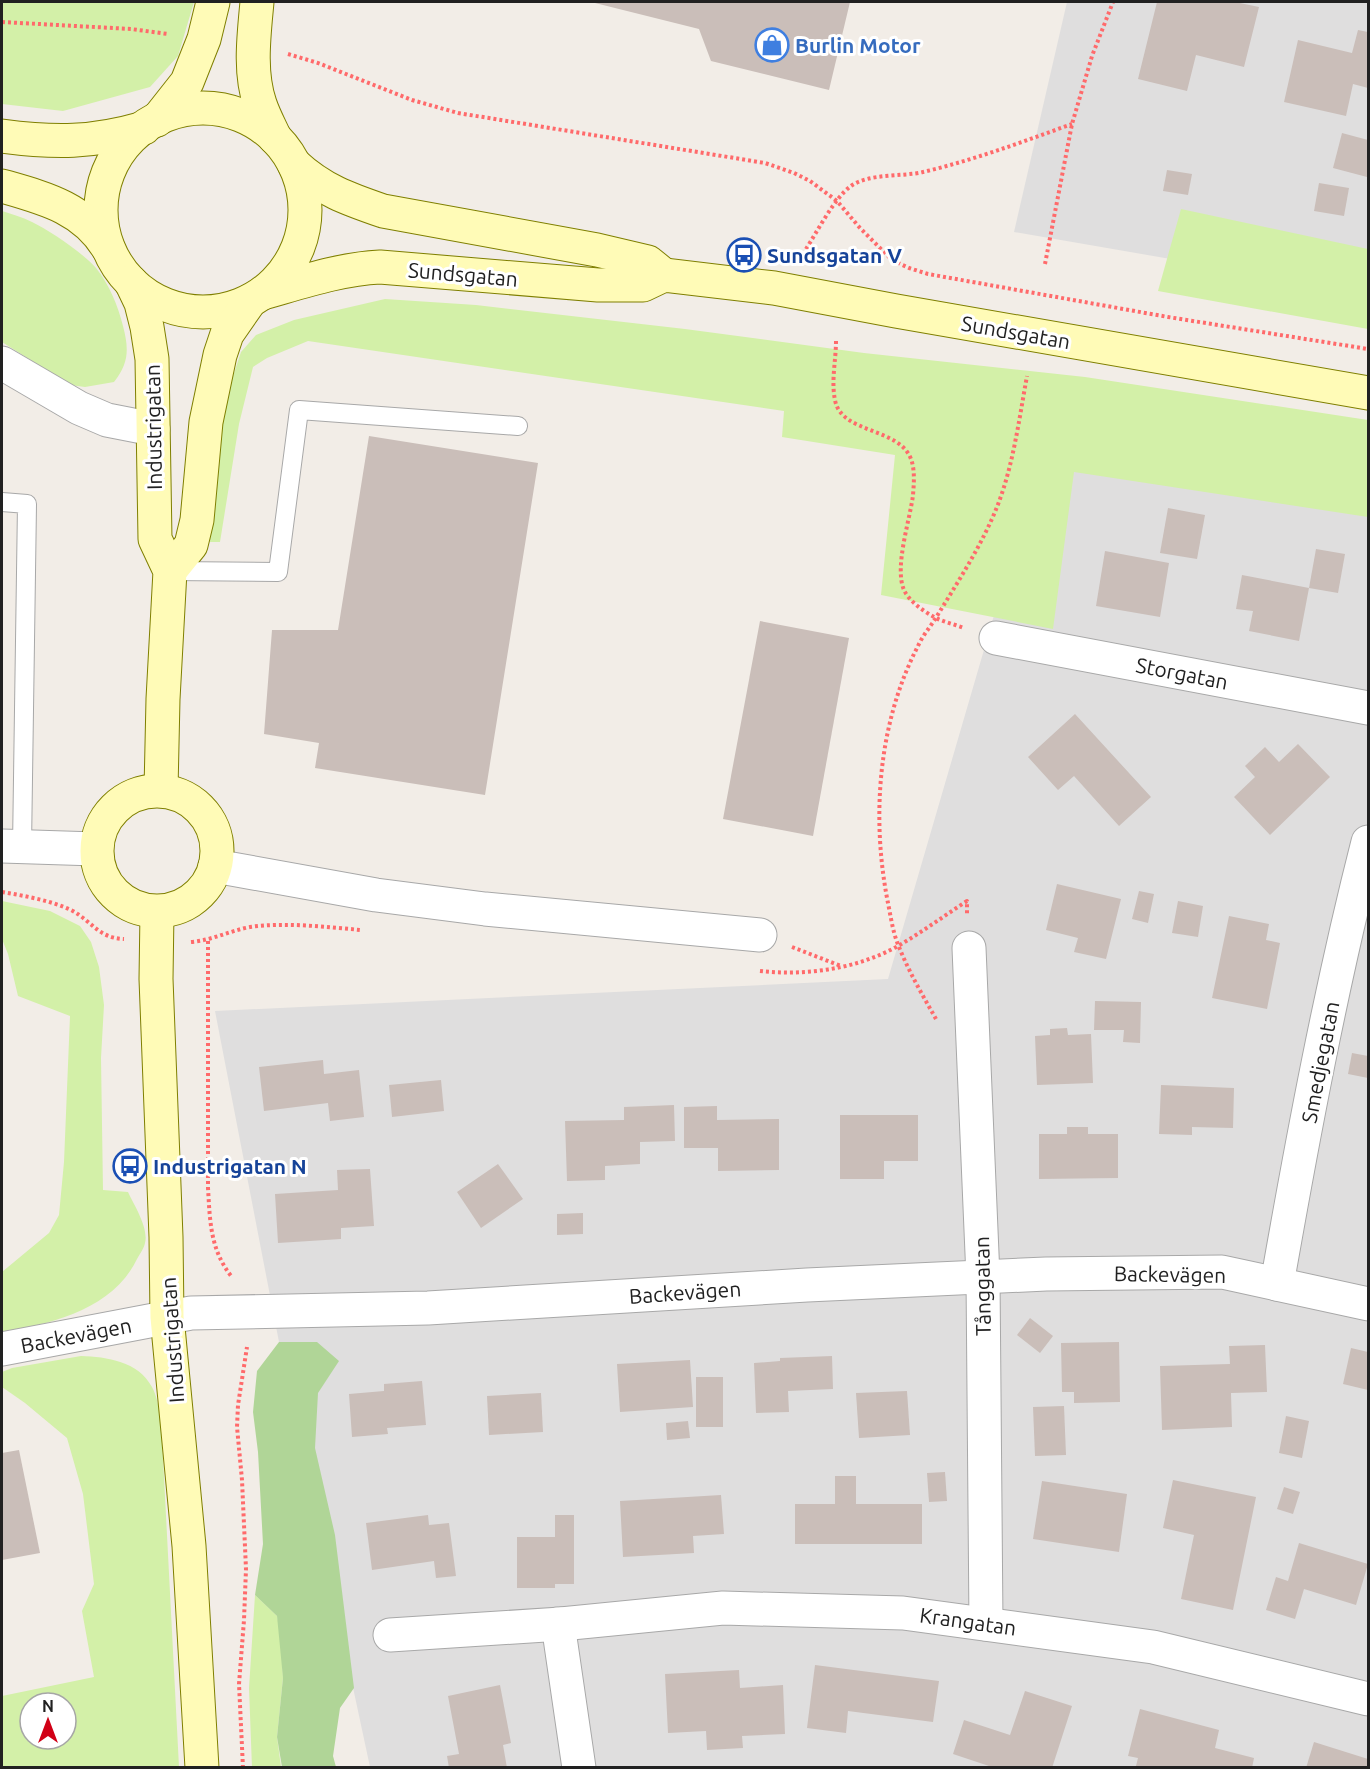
<svg xmlns="http://www.w3.org/2000/svg" width="1370" height="1769" font-family="Ubuntu,sans-serif">
  <style>
    .residential { fill: #dfdede }
    .grass { fill: #d3f0a8; fill-rule: evenodd }
    .forest { fill: #b0d597 }
    .building { fill: #cabeb9 }
    .lines { fill: none; stroke-linecap: round; stroke-linejoin: round }
    .lane-casing { stroke: #a8a8a8; stroke-width: 20 }
    .street-casing { stroke: #a8a8a8; stroke-width: 35 }
    .secondary-casing { stroke: #7f7f00; stroke-width: 35 }
    .path { stroke: #ff6a6b; stroke-width: 4; stroke-dasharray: 3 3; stroke-linecap: butt }
    .lane { stroke: #fff; stroke-width: 18 }
    .street { stroke: #fff; stroke-width: 33 }
    .secondary { stroke: #fffbb7; stroke-width: 33 }
    .labels { text-anchor: middle; dominant-baseline: central; stroke-width: 6; stroke-linejoin: round; paint-order: stroke }
    .shop-label { font-size: 21px; font-weight: bold; fill: #366cbe; stroke: #fff; text-anchor: start }
    .transit-label { font-size: 21px; font-weight: bold; fill: #164399; stroke: #fff; text-anchor: start }
    .street-label { font-size: 21px; fill: #212121; stroke: #fff }
  </style>
  <rect width="100%" height="100%" fill="#f2ede7"/>
  <g class="residential">
    <polygon points="1067,2 1368,2 1368,293 1014,232"/>
    <polygon points="1044,444 1368,491 1368,1767 370,1767 279,1342 215,1011 888,979"/>
  </g>
  <g class="grass">
    <polygon points="2,2 194,2 178,56 150,87 63,111 2,104"/>
    <polygon points="1181,209 1368,249 1368,329 1158,291"/>
    <path d="M2,211C11,214 22,217 32,222C49,230 83,253 96,268C109,284 118,306 123,326C129,349 129,363 114,382L85,387L70,385L2,342Z"/>
    <polygon points="385,299 476,305 685,329 864,353 1085,377 1368,420 1368,517 1074,472 1053,629 881,595 895,455 782,437 784,411 308,341 267,358 253,367 239,424 220,542 210,542 209,529 224,403 241,352 256,335 294,320"/>
    <path d="M2,901L50,911L80,926L91,942L99,967L104,1005L101,1058L103,1190L128,1192C134,1205 149,1228 145,1243C144,1248 140,1254 137,1259C113,1309 52,1324 2,1332V1272L49,1233L59,1215L64,1162L70,1016L18,996L8,954L2,939Z"/>
    <path d="M81,1356C107,1357 138,1361 152,1387C157,1396 159,1409 161,1419L179,1767H2V1696L94,1677L82,1611L94,1584L83,1494L67,1438L25,1403L2,1387V1372L12,1368ZM30,1703H66V1739H30Z"/>
    <polygon points="255,1595 277,1616 281,1635 283,1678 277,1737 281,1767 252,1768 249,1688"/>
  </g>
  <polygon class="forest" points="279,1342 317,1342 339,1361 318,1393 315,1448 335,1535 354,1688 340,1708 333,1756 336,1767 282,1767 277,1737 283,1678 277,1616 255,1595 263,1544 258,1452 253,1412 257,1371"/>
  <g class="building">
    <polygon points="591,2 850,2 829,90 711,61 699,29"/>
    <polygon points="1157,2 1202,2 1209,3 1209,2 1235,2 1259,7 1244,67 1196,55 1187,91 1138,79"/>
    <polygon points="1358,30 1368,32 1368,88 1353,84 1346,116 1284,102 1298,40 1352,53"/>
    <polygon points="1342,133 1368,140 1367,177 1333,168"/>
    <polygon points="1167,170 1192,174 1188,195 1163,191"/>
    <polygon points="1319,183 1349,188 1344,216 1314,211"/>
    <polygon points="369,436 538,463 485,795 315,768 319,743 264,734 272,630 338,630"/>
    <polygon points="1168,508 1205,515 1197,559 1160,553"/>
    <polygon points="1316,549 1345,554 1338,593 1309,588"/>
    <polygon points="1105,551 1169,563 1160,617 1096,606"/>
    <polygon points="1242,575 1309,588 1299,641 1249,631 1253,611 1236,609"/>
    <polygon points="760,621 849,638 813,836 723,819"/>
    <polygon points="1075,714 1151,797 1119,826 1074,776 1058,790 1028,757"/>
    <polygon points="1298,744 1330,777 1270,835 1234,797 1255,777 1245,766 1265,747 1279,762"/>
    <polygon points="1057,884 1121,899 1106,959 1074,952 1078,938 1046,930"/>
    <polygon points="1139,891 1154,894 1148,923 1132,919"/>
    <polygon points="1178,901 1203,906 1198,937 1172,933"/>
    <polygon points="1229,916 1269,924 1266,940 1280,943 1267,1009 1212,998"/>
    <polygon points="1095,1001 1141,1002 1140,1043 1123,1042 1124,1030 1094,1030"/>
    <polygon points="1067,1028 1068,1035 1091,1034 1093,1083 1037,1085 1035,1036 1050,1035 1050,1029"/>
    <polygon points="1352,1053 1368,1056 1368,1078 1348,1074"/>
    <polygon points="323,1060 324,1074 359,1070 364,1117 330,1121 328,1103 264,1111 259,1067"/>
    <polygon points="441,1080 444,1111 392,1117 389,1085"/>
    <polygon points="1161,1085 1234,1088 1233,1128 1192,1127 1192,1135 1159,1134"/>
    <polygon points="674,1105 675,1141 640,1142 640,1164 605,1166 605,1180 567,1181 565,1121 624,1120 624,1107"/>
    <polygon points="717,1106 717,1120 779,1119 779,1170 718,1171 718,1148 684,1148 684,1107"/>
    <polygon points="840,1115 918,1115 918,1161 884,1161 884,1179 840,1179"/>
    <polygon points="1067,1127 1088,1127 1088,1134 1118,1134 1118,1178 1039,1179 1039,1134 1067,1134"/>
    <polygon points="498,1164 523,1199 481,1228 457,1192"/>
    <polygon points="370,1169 374,1226 341,1228 341,1239 278,1243 275,1194 338,1190 337,1170"/>
    <polygon points="583,1213 583,1234 557,1235 557,1214"/>
    <polygon points="1030,1318 1053,1336 1040,1353 1017,1335"/>
    <polygon points="1119,1342 1120,1402 1074,1403 1074,1392 1062,1392 1061,1343"/>
    <polygon points="1265,1345 1267,1392 1231,1393 1232,1427 1162,1430 1160,1366 1230,1364 1229,1346"/>
    <polygon points="1351,1348 1368,1352 1368,1390 1343,1384"/>
    <polygon points="832,1356 833,1389 788,1391 789,1412 756,1413 754,1363 780,1361 780,1358"/>
    <polygon points="690,1360 693,1407 620,1412 617,1364"/>
    <rect x="696" y="1377" width="27" height="50"/>
    <polygon points="422,1381 426,1425 387,1428 388,1434 352,1437 349,1394 384,1391 384,1384"/>
    <polygon points="907,1391 910,1435 859,1438 856,1393"/>
    <polygon points="541,1393 543,1432 489,1435 487,1396"/>
    <polygon points="1064,1406 1066,1455 1035,1456 1033,1407"/>
    <polygon points="1286,1416 1309,1421 1302,1458 1279,1453"/>
    <polygon points="688,1421 690,1438 667,1440 666,1423"/>
    <polygon points="19,1450 40,1553 2,1560 2,1453"/>
    <polygon points="945,1472 947,1501 929,1502 927,1473"/>
    <polygon points="835,1476 856,1476 856,1504 922,1504 922,1544 795,1544 795,1504 835,1504"/>
    <polygon points="1173,1480 1256,1497 1233,1610 1181,1599 1194,1535 1163,1528"/>
    <polygon points="1042,1481 1127,1494 1119,1552 1033,1539"/>
    <polygon points="1284,1487 1300,1492 1293,1514 1277,1509"/>
    <polygon points="721,1495 724,1534 693,1536 694,1553 623,1557 620,1501"/>
    <polygon points="428,1515 429,1525 449,1523 456,1576 436,1578 434,1561 372,1570 366,1523"/>
    <polygon points="555,1515 574,1515 574,1584 555,1584 555,1588 517,1588 517,1537 555,1537"/>
    <polygon points="1299,1543 1368,1564 1356,1605 1304,1589 1295,1619 1266,1610 1276,1577 1288,1581"/>
    <polygon points="815,1665 939,1681 933,1722 848,1711 846,1733 807,1728"/>
    <polygon points="739,1670 740,1688 783,1685 785,1734 742,1736 743,1748 707,1750 706,1731 668,1733 665,1674"/>
    <polygon points="500,1685 511,1743 503,1745 507,1768 449,1768 447,1756 459,1754 448,1696"/>
    <polygon points="1025,1691 1072,1706 1052,1768 995,1768 953,1754 964,1720 1010,1735"/>
    <polygon points="1140,1709 1219,1730 1215,1748 1254,1758 1252,1768 1143,1768 1136,1766 1138,1758 1128,1756"/>
    <polygon points="1314,1742 1368,1759 1368,1768 1306,1768"/>
  </g>
  <g class="lines">
    <g class="lane-casing">
      <g id="lane">
        <polyline points="2,502 27,504 22,847"/>
        <polyline points="170,571 278,572 299,410 518,426"/>
      </g>
    </g>
    <g class="street-casing">
      <g id="street">
        <polyline points="2,363 79,408 107,420 153,429"/>
        <polyline points="996,638 1368,708"/>
        <polyline points="2,846 96,849"/>
        <polyline points="215,866 376,895 485,909 760,935"/>
        <polyline points="969,948 983,1277 986,1624"/>
        <path d="M1277,1284C1303,1136 1331,987 1368,842"/>
        <polyline points="2,1349 191,1313 428,1308 807,1285 1046,1274 1222,1272 1368,1304"/>
        <polyline points="561,1624 558,1624 579,1768"/>
        <polyline points="390,1635 561,1624 723,1608 903,1613 1153,1647 1368,1699"/>
      </g>
    </g>
    <g class="secondary-casing">
      <g id="secondary">
        <path d="M257,2C254,35 249,72 260,104C264,116 270,127 275,138"/>
        <circle cx="203" cy="210" r="102"/>
        <polyline points="157,120 187,82 204,39 213,2"/>
        <path d="M2,136C55,143 92,143 144,128"/>
        <path d="M294,164C322,190 348,199 383,211L597,250L648,262L664,275"/>
        <path d="M2,186C44,198 84,208 108,248"/>
        <polyline points="131,282 141,303 147,327 152,359 155,539 170,571 163,699 161,790"/>
        <path d="M263,293C302,282 340,269 380,267L598,285H643L664,275L774,288L896,311L1368,393"/>
        <polyline points="170,571 191,545 197,520 206,422 220,355 227,334 250,301"/>
        <circle cx="157" cy="851" r="60"/>
        <polyline points="157,912 156,979 166,1237 167,1317 189,1546 202,1768"/>
      </g>
    </g>
    <g class="path">
      <polyline points="2,22 131,29 168,34"/>
      <polyline points="288,54 318,63 412,100 458,113 765,163 794,173 810,181 837,201 860,228 892,260 909,268 928,274 1168,317 1368,349"/>
      <path d="M806,249C817,232 835,197 851,186C869,173 902,177 923,172C974,160 1022,142 1072,124"/>
      <polyline points="1045,264 1072,124 1092,56 1113,2"/>
      <path d="M836,341C836,360 831,381 835,400C841,434 899,427 911,459C915,470 914,483 913,495C910,520 894,567 904,590C909,601 923,611 934,617C943,622 954,624 964,628"/>
      <path d="M2,892C25,896 49,900 71,910C92,921 98,938 124,939"/>
      <path d="M208,941V1188C210,1221 210,1250 232,1277"/>
      <path d="M191,942C213,940 229,931 250,927C285,922 326,927 361,930"/>
      <polyline points="792,947 841,966"/>
      <path d="M760,971C806,976 857,969 898,946C922,932 944,916 967,901V914"/>
      <path d="M936,1019C923,996 909,972 899,947C893,933 891,918 888,903C871,818 878,723 918,646C923,635 931,626 937,616C956,585 976,554 991,521C1012,476 1018,425 1027,376"/>
      <polyline points="243,1768 239,1684 244,1620 246,1569 242,1480 237,1427 238,1405 247,1347"/>
    </g>
    <use href="#lane" class="lane"/>
    <use href="#street" class="street"/>
    <use href="#secondary" class="secondary"/>
  </g>
  <defs>
    <g id="shop-ring" transform="scale(1.725)"><circle r="9.5" fill="#fff" stroke="#3f7fe0" stroke-width="1.5"/><path d="M-5-2.5h2.3a2.7 3.5 0 0 1 5.4 0H5L5.5 6h-11ZM-1.5-2.5h3a1.5 2.3 0 0 0-3 0Z" fill="#3f7fe0"/></g>
    <g id="bus-ring" transform="scale(1.725)"><circle r="9.5" fill="#fff" stroke="#1a4fb4" stroke-width="1.5"/><path d="M-5-6H5V4H4V6H2V4H-2V6H-4V4H-5ZM-3.5-4V0h7V-4ZM-3.5 1.2v1.5H-2V1.2ZM2 1.2v1.5H3.5V1.2Z" fill="#1a4fb4"/></g>
  </defs>
  <g fill-rule="evenodd">
    <use href="#shop-ring" x="772" y="45"/>
    <use href="#bus-ring" x="744" y="255"/>
    <use href="#bus-ring" x="130" y="1166"/>
  </g>
  <g class="labels">
    <g class="shop-label">
      <text x="795" y="45">Burlin Motor</text>
    </g>
    <g class="transit-label">
      <text x="767" y="255">Sundsgatan V</text>
      <text x="153" y="1166">Industrigatan N</text>
    </g>
    <g class="street-label">
      <text transform="translate(463 274) rotate(5)">Sundsgatan</text>
      <text transform="translate(1016 332) rotate(10)">Sundsgatan</text>
      <text transform="translate(153 427) rotate(-91)">Industrigatan</text>
      <text transform="translate(1182 673) rotate(11)">Storgatan</text>
      <text transform="translate(1320 1062) rotate(-79)">Smedjegatan</text>
      <text transform="translate(1170 1274) rotate(1)">Backevägen</text>
      <text transform="translate(982 1286) rotate(-91)">Tånggatan</text>
      <text transform="translate(685 1292) rotate(-4)">Backevägen</text>
      <text transform="translate(76 1335) rotate(-11)">Backevägen</text>
      <text transform="translate(172 1340) rotate(-94)">Industrigatan</text>
      <text transform="translate(968 1621) rotate(8)">Krangatan</text>
    </g>
  </g>
  <rect width="1370" height="1769" fill="none" stroke="#212121" stroke-width="6"/>
  <g transform="translate(48 1721)"><circle r="28" fill="#ffffff" stroke="#a6a6a6" stroke-width="1.5"/>
  <path d="M0-4.5L10 22L0 15L-10 22Z" fill="#d10016"/>
  <text y="-9" font-size="16" font-weight="bold" text-anchor="middle" fill="#212121">N</text>
  </g>
</svg>
